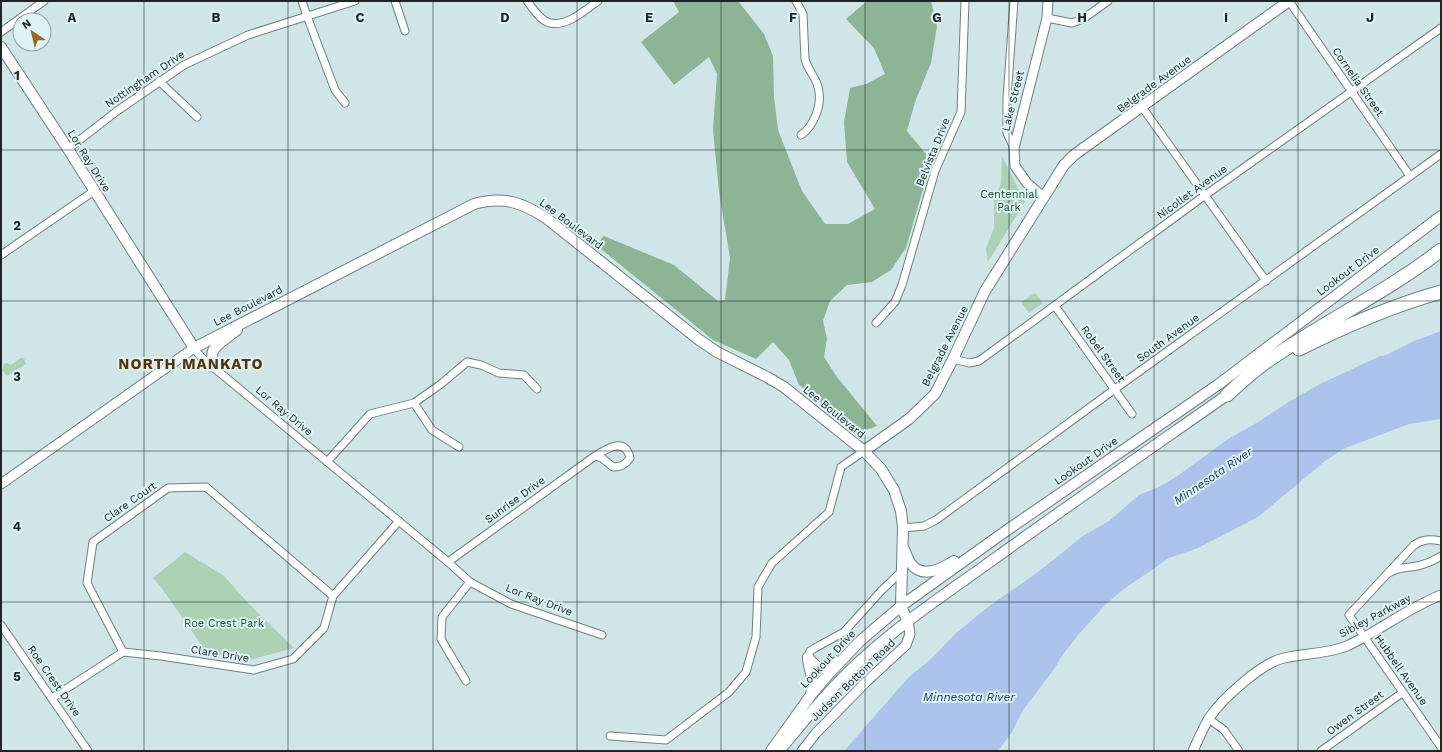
<svg xmlns="http://www.w3.org/2000/svg" width="1442" height="752" font-family="'Work Sans',sans-serif">
  <style>
    .green { fill: #acd1b3 }
    .forest { fill: #8db595 }
    .water { fill: #acc3ec }
    .lines { fill: none; stroke-linecap: round; stroke-linejoin: round }
    .minor-casing { stroke: #6d8083; stroke-width: 9 }
    .tertiary-casing { stroke: #6d8083; stroke-width: 11 }
    .secondary-casing { stroke: #6d8083; stroke-width: 12 }
    .motorway-casing { stroke: #6d8083; stroke-width: 15 }
    .minor { stroke: #fff; stroke-width: 7 }
    .tertiary { stroke: #fff; stroke-width: 9 }
    .secondary { stroke: #fff; stroke-width: 10 }
    .motorway { stroke: #fff; stroke-width: 13 }
    .grid { fill: none; stroke: #1c2425; stroke-width: 1; stroke-opacity: 0.55 }
    .labels { text-anchor: middle; dominant-baseline: central; stroke-width: 4; stroke-linejoin: round; paint-order: stroke }
    .street-label { font-size: 11px; fill: #1c2425; stroke: #ddf3f5 }
    .park-label { font-size: 11px; fill: #1b582e; stroke: #ddf3f5 }
    .water-label { font-size: 12px; font-style: italic; fill: #1f396c; stroke: #ddf3f5 }
    .district-label { font-size: 15px; font-weight: bold; letter-spacing: 1px; fill: #593300; stroke: #ddf3f5 }
    .grid-label { font-size: 13px; text-anchor: middle; font-weight: bold; fill: #1c2425; stroke: #ddf3f5; stroke-width: 4; stroke-linejoin: round; paint-order: stroke }
  </style>
  <rect width="100%" height="100%" fill="#d0e5e8"/>
  <g class="green">
    <polygon points="1002,156 1025,202 988,262 986,248 994,228 994,200 1001,183"/>
    <polygon points="1035,293 1043,303 1029,313 1021,302"/>
    <polygon points="21,358 24,358 26,364 7,376 2,370 4,364 7,363 11,365"/>
    <polygon points="185,552 224,576 249,604 294,648 246,661 226,658 205,650 161,587 153,578"/>
  </g>
  <polygon class="forest" points="673,1 738,1 764,34 773,56 774,97 778,130 802,191 825,224 848,224 875,209 847,162 844,122 850,88 866,84 885,74 874,48 846,19 867,1 931,1 937,26 931,63 915,102 907,131 926,154 924,186 906,248 891,270 872,282 847,285 830,301 823,321 827,339 824,357 837,377 877,426 858,433 799,385 789,360 773,342 756,359 713,340 596,245 604,236 674,265 718,301 725,300 730,258 719,192 713,130 717,74 709,57 674,85 641,42 679,12"/>
  <polygon class="water" points="1441,331 1441,419 1409,424 1343,449 1325,461 1258,517 1198,548 1169,558 1124,589 1106,604 1079,634 1064,653 1052,672 1023,710 1012,732 998,751 844,751 908,678 933,657 956,633 988,607 1038,572 1083,536 1109,521 1139,495 1157,488 1176,477 1228,439 1260,421 1287,403 1320,384 1380,356 1386,355 1414,341"/>
  <g class="lines">
    <g class="minor-casing">
      <g id="minor">
        <polyline points="302,1 307,16 335,90 345,103"/>
        <polyline points="395,1 405,31"/>
        <path d="M527,1C533,8 540,21 550,23C567,27 585,10 598,1"/>
        <path d="M796,1L803,14L805,59C807,69 816,77 818,87C823,104 814,126 801,135"/>
        <polyline points="1289,1 1410,176"/>
        <polyline points="1047,18 1072,23 1083,19 1108,1"/>
        <polyline points="1,32 44,1"/>
        <polyline points="159,81 197,117"/>
        <polyline points="1142,107 1266,281"/>
        <polyline points="1014,148 1007,133 1007,98 1014,1"/>
        <polyline points="68,149 117,111 184,65 248,35 355,1"/>
        <polyline points="1,255 94,191"/>
        <polyline points="1055,306 1132,414"/>
        <polyline points="876,323 895,302 902,285 935,171 961,112 965,1"/>
        <polyline points="194,348 201,357 448,562 470,582 511,604 602,635"/>
        <polyline points="953,359 969,363 979,361 1204,196 1441,28"/>
        <polyline points="414,403 432,430 459,447"/>
        <polyline points="327,462 370,414 414,403 441,384 467,362 481,365 499,373 524,375 537,389"/>
        <polyline points="903,528 924,526 936,520 1115,389 1441,154"/>
        <path d="M1441,541C1430,539 1423,539 1414,545L1349,615L1441,747"/>
        <path d="M448,562L595,456L602,458L613,467C621,467 625,465 630,458C625,437 608,448 595,456"/>
        <path d="M1391,572C1399,567 1408,568 1417,566C1426,564 1433,561 1441,556"/>
        <polyline points="1,625 88,751"/>
        <polyline points="123,652 87,583 93,542 168,488 206,487 333,596"/>
        <polyline points="808,657 810,651 815,648 844,632 881,591 902,571"/>
        <polyline points="466,681 441,639 442,617 470,582"/>
        <polyline points="52,698 123,652 161,656 254,670 293,659 324,628 333,596 399,521"/>
        <polyline points="1209,719 1224,730 1239,751"/>
        <polyline points="610,736 666,740 729,692 746,672 756,637 758,587 772,563 829,512 841,467 864,451"/>
        <polyline points="1321,751 1402,693"/>
      </g>
    </g>
    <g class="tertiary-casing">
      <g id="tertiary">
        <polyline points="1043,197 1027,183 1015,166 1014,148 1047,18 1048,1"/>
        <polyline points="1,484 194,348"/>
        <polyline points="802,751 816,733 866,682 906,645 910,634 908,622"/>
        <path d="M1193,751C1198,740 1203,728 1209,718C1222,699 1261,663 1284,658C1305,653 1327,654 1347,646C1379,631 1408,608 1441,595"/>
      </g>
    </g>
    <g class="secondary-casing">
      <g id="secondary">
        <path d="M1,47L68,149L194,348L474,204C504,196 521,202 546,218L698,339L717,352L767,377L784,387L864,451L881,469L894,490L901,511L903,528L901,606L908,622"/>
        <path d="M214,367C213,362 211,356 213,351C216,344 231,335 237,330"/>
        <polyline points="864,451 909,419 935,394 953,359 985,291 1064,165 1074,155 1289,1"/>
        <path d="M904,549C906,554 908,560 911,564C923,579 941,569 954,561"/>
        <path d="M808,657C817,669 823,673 835,661"/>
        <path d="M808,659C809,673 816,679 811,694"/>
        <polyline points="771,751 811,695 826,677 859,642 901,606 1003,533 1219,384 1441,216"/>
        <path d="M779,751C805,720 830,688 860,661C899,625 944,595 987,564C1066,507 1147,451 1227,395"/>
      </g>
    </g>
    <g class="motorway-casing">
      <g id="motorway">
        <path d="M1299,349C1345,326 1391,306 1441,292"/>
        <path d="M1227,395C1240,383 1254,370 1269,360C1325,321 1387,292 1441,250"/>
      </g>
    </g>
    <use href="#minor" class="minor"/>
    <use href="#tertiary" class="tertiary"/>
    <use href="#secondary" class="secondary"/>
    <use href="#motorway" class="motorway"/>
  </g>
  <path class="grid" d="M144,1V751M288,1V751M433,1V751M577,1V751M721,1V751M865,1V751M1009,1V751M1154,1V751M1298,1V751M1,150H1441M1,301H1441M1,451H1441M1,602H1441"/>
  <g class="labels">
    <g class="street-label">
      <text transform="translate(145 79) rotate(-34)">Nottingham Drive</text>
      <text transform="translate(1358 82) rotate(55)">Cornelia Street</text>
      <text transform="translate(1154 84) rotate(-36)">Belgrade Avenue</text>
      <text transform="translate(1013 101) rotate(-76)">Lake Street</text>
      <text transform="translate(933 152) rotate(-68)">Belvista Drive</text>
      <text transform="translate(89 161) rotate(58)">Lor Ray Drive</text>
      <text transform="translate(1192 192) rotate(-36)">Nicollet Avenue</text>
      <text transform="translate(571 224) rotate(37)">Lee Boulevard</text>
      <text transform="translate(1348 271) rotate(-37)">Lookout Drive</text>
      <text transform="translate(248 306) rotate(-27)">Lee Boulevard</text>
      <text transform="translate(1168 338) rotate(-36)">South Avenue</text>
      <text transform="translate(945 346) rotate(-63)">Belgrade Avenue</text>
      <text transform="translate(1103 354) rotate(54)">Robel Street</text>
      <text transform="translate(284 411) rotate(40)">Lor Ray Drive</text>
      <text transform="translate(834 412) rotate(39)">Lee Boulevard</text>
      <text transform="translate(1086 461) rotate(-35)">Lookout Drive</text>
      <text transform="translate(515 500) rotate(-36)">Sunrise Drive</text>
      <text transform="translate(130 502) rotate(-35)">Clare Court</text>
      <text transform="translate(539 600) rotate(21)">Lor Ray Drive</text>
      <text transform="translate(1375 616) rotate(-28)">Sibley Parkway</text>
      <text transform="translate(220 654) rotate(9)">Clare Drive</text>
      <text transform="translate(828 659) rotate(-47)">Lookout Drive</text>
      <text transform="translate(1401 670) rotate(55)">Hubbell Avenue</text>
      <text transform="translate(853 680) rotate(-44)">Judson Bottom Road</text>
      <text transform="translate(54 681) rotate(55)">Roe Crest Drive</text>
      <text transform="translate(1355 713) rotate(-36)">Owen Street</text>
    </g>
    <g class="park-label">
      <text x="1009" y="194">Centennial<tspan x="1009" dy="13">Park</tspan></text>
      <text x="224" y="623">Roe Crest Park</text>
    </g>
    <g class="water-label">
      <text transform="translate(1213 476) rotate(-34)">Minnesota River</text>
      <text x="969" y="697">Minnesota River</text>
    </g>
    <g class="district-label">
      <text x="191" y="364">NORTH MANKATO</text>
    </g>
  </g>
  <g class="grid-label">
    <text x="72" y="22">A</text>
    <text x="216" y="22">B</text>
    <text x="360" y="22">C</text>
    <text x="505" y="22">D</text>
    <text x="649" y="22">E</text>
    <text x="793" y="22">F</text>
    <text x="937" y="22">G</text>
    <text x="1082" y="22">H</text>
    <text x="1226" y="22">I</text>
    <text x="1370" y="22">J</text>
    <text x="17" y="80">1</text>
    <text x="17" y="230">2</text>
    <text x="17" y="381">3</text>
    <text x="17" y="531">4</text>
    <text x="17" y="681">5</text>
  </g>
  <rect width="1442" height="752" fill="none" stroke="#1c2425" stroke-width="4"/>
  <g transform="translate(32 32) rotate(325)"><circle r="19" fill="#ddf3f5" stroke="#90a0a2"/>
  <path d="M0-3L7 15L0 10L-7 15Z" fill="#9f6623"/>
  <text y="-6" font-size="11" font-weight="bold" text-anchor="middle" fill="#1c2425">N</text>
  </g>
</svg>
